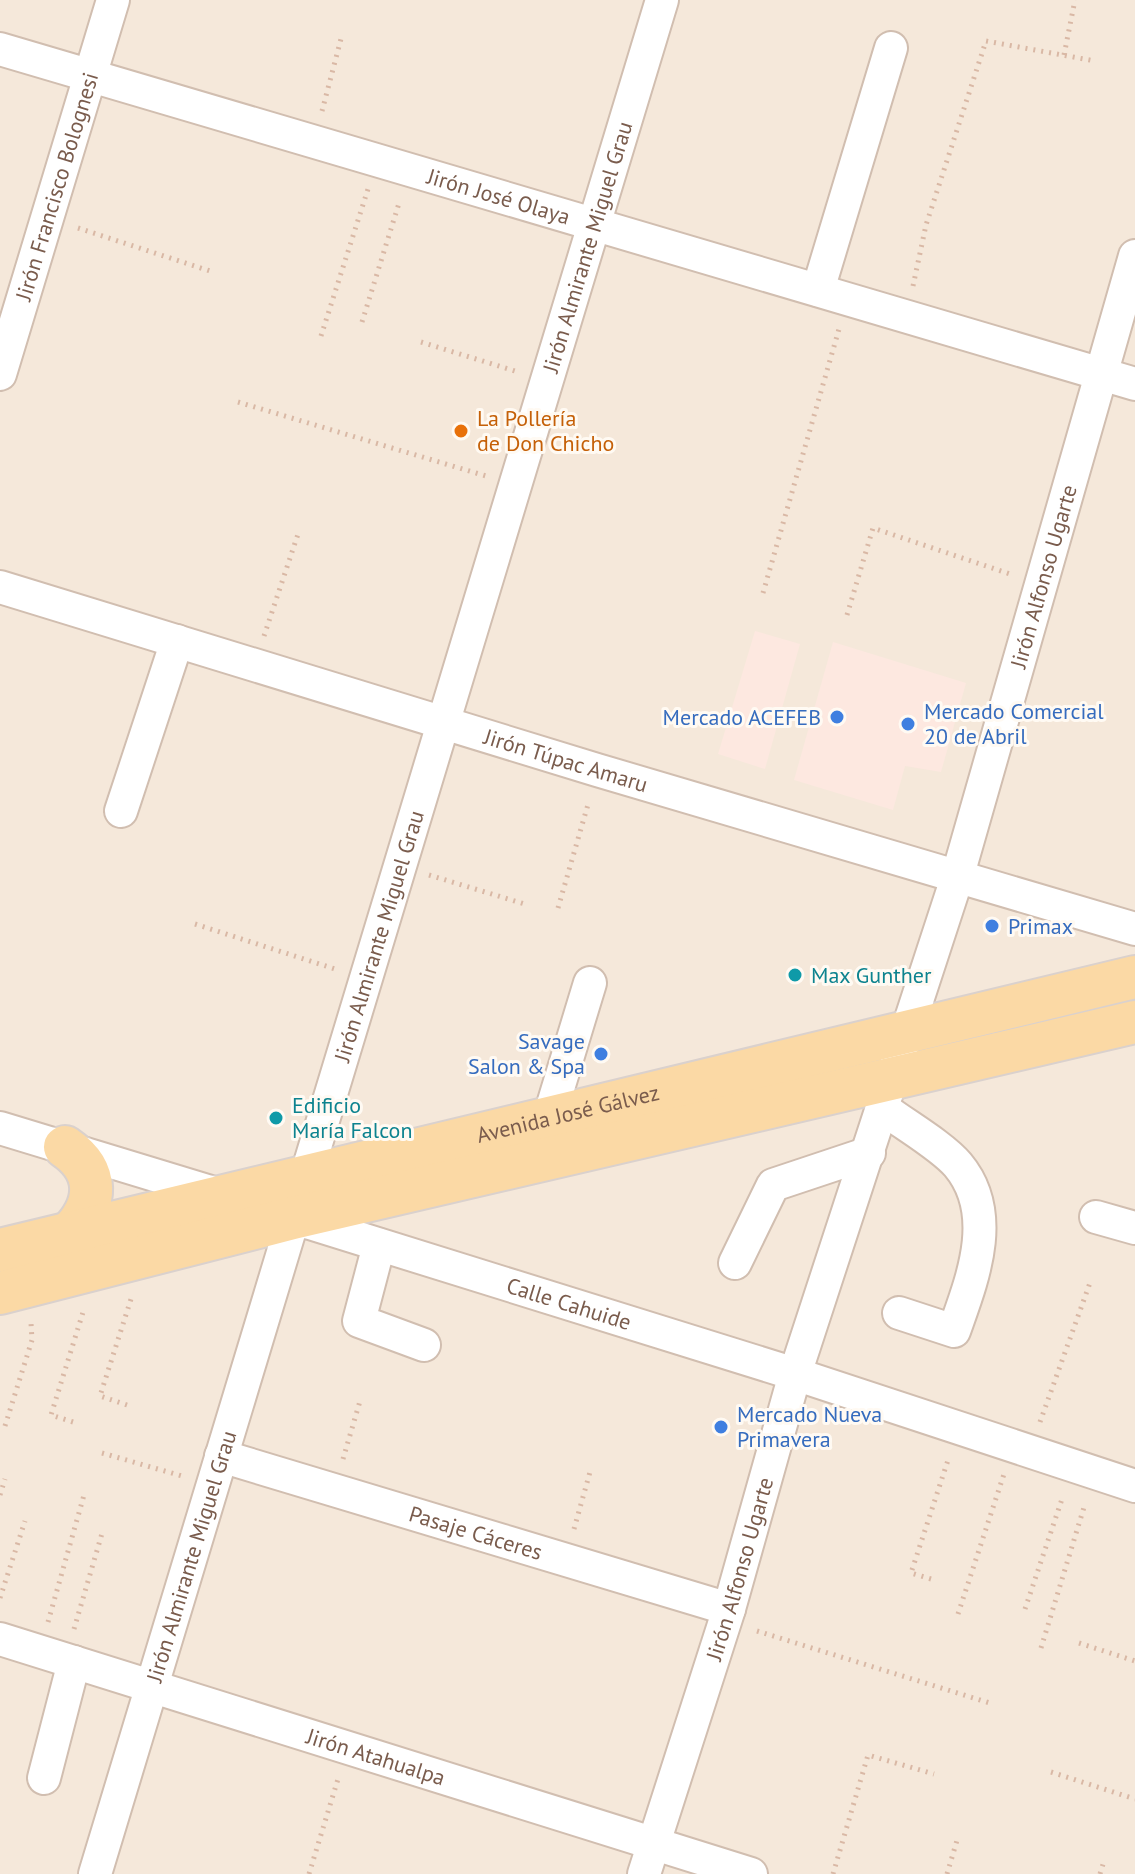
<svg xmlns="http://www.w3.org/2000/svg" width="1135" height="1874" font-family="'PT Sans',sans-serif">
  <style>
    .residential { fill: #f5e8da }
    .commercial { fill: #fde8e0 }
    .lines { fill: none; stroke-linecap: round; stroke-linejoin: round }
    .minor-casing { stroke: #d1beb0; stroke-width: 36 }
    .major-casing { stroke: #dad1cd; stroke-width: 46 }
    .path { stroke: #d9b8a5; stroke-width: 5; stroke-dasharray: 2 6; stroke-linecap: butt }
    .minor { stroke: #fff; stroke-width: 32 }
    .major { stroke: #fbd9a5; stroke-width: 42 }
    .food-dot { fill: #e8710a; stroke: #fffaf3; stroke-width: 3 }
    .shop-dot { fill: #3f7fe0; stroke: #fffaf3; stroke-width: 3 }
    .culture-dot { fill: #0f9aa8; stroke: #fffaf3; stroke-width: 3 }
    .labels { text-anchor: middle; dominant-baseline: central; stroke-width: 6; stroke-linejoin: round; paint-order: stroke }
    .street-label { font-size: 22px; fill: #7a5c4d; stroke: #fffaf3 }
    .food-label { font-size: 22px; fill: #c56008; stroke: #fffaf3; text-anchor: start }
    .shop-label { font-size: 22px; fill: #366cbe; stroke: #fffaf3; text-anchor: start }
    .culture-label { font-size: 22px; fill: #0d838f; stroke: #fffaf3; text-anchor: start }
  </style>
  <rect width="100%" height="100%" fill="#fdf6ec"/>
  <rect class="residential" x="0" y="0" width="1135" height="1874"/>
  <g class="commercial">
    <polygon points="755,631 800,644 765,769 718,754"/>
    <polygon points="833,642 966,683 941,772 905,766 893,810 794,780"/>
  </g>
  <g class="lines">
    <g class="minor-casing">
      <g id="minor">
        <path id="s1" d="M0,49L1135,384"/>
        <polyline points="818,290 891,48"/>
        <path id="s2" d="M0,374L113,0"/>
        <path id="s3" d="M0,587L597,770L1135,929"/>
        <polyline points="121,811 177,641"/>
        <path d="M884,1109C905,1125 942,1146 958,1165C999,1214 972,1280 954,1331L899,1313"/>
        <polyline points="549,1118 590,983"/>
        <polyline points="0,1128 227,1197"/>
        <polyline points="1096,1217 1135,1228"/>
        <path id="s4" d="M294,1218L795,1374L1135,1486"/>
        <polyline points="379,1245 359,1321 424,1345"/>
        <polyline points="735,1263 773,1185 869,1153"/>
        <path id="s5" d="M221,1456L729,1609"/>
        <path id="s6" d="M0,1639L751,1874"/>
        <polyline points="44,1778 74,1662"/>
        <path id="s7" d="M95,1874L662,0"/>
        <path id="s8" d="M644,1874L729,1609L795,1374L957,878L1135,256"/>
      </g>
    </g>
    <g class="major-casing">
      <g id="major">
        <path d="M65,1147C100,1171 98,1204 70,1233"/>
        <path id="s9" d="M0,1250L1135,977"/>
        <polyline points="0,1293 293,1218 1135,1022"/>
      </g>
    </g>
    <g class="path">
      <polyline points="1064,55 1075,0"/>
      <polyline points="322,111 342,35"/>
      <polyline points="78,228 210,271"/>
      <polyline points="913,286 926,225 986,41 1095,61"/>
      <polyline points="362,322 400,200"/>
      <polyline points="321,336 368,189"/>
      <polyline points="421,342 515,371"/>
      <polyline points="238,402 486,476"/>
      <polyline points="763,593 839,329"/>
      <polyline points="847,615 873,528 1010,574"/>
      <polyline points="264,636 299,531"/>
      <polyline points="429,875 528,905"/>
      <polyline points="558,908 589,801"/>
      <polyline points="195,924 335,969"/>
      <polyline points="127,1405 100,1396 131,1299"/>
      <polyline points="73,1422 51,1415 84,1309"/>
      <polyline points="1040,1422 1091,1280"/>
      <polyline points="5,1426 32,1340 31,1323"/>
      <polyline points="102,1453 182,1476"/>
      <polyline points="343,1459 360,1401"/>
      <polyline points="0,1495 5,1479"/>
      <polyline points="574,1529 590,1472"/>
      <polyline points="931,1579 911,1573 949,1457"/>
      <polyline points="0,1598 25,1521"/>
      <polyline points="1025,1609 1063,1496"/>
      <polyline points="958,1614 1004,1474"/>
      <polyline points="48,1622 84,1495"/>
      <polyline points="74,1629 103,1530"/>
      <polyline points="757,1631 993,1704"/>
      <polyline points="1079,1643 1135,1661"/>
      <polyline points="1041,1648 1085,1504"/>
      <polyline points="1051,1772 1135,1799"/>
      <polyline points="309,1874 338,1779"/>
      <polyline points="833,1874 868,1755 934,1774"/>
      <polyline points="947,1874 958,1837"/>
      <polyline points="1100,1874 1104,1861"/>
    </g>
    <use href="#minor" class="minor"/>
    <use href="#major" class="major"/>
  </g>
  <circle class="food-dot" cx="461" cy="431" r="8"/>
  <g class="shop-dot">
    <circle cx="837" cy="717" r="8"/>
    <circle cx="908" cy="724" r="8"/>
    <circle cx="992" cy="926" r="8"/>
    <circle cx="601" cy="1054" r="8"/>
    <circle cx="721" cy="1427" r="8"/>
  </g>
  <g class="culture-dot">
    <circle cx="795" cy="975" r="8"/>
    <circle cx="276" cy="1118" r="8"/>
  </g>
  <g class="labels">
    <g class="street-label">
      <text stroke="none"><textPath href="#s2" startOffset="196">Jirón Francisco Bolognesi</textPath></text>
      <text stroke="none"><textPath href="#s1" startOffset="520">Jirón José Olaya</textPath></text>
      <text stroke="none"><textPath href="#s7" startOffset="1700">Jirón Almirante Miguel Grau</textPath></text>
      <text stroke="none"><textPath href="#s8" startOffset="1358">Jirón Alfonso Ugarte</textPath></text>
      <text stroke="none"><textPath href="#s3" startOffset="592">Jirón Túpac Amaru</textPath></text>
      <text stroke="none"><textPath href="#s7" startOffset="980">Jirón Almirante Miguel Grau</textPath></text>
      <text stroke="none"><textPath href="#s9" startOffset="584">Avenida José Gálvez</textPath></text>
      <text stroke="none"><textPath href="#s4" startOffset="288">Calle Cahuide</textPath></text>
      <text stroke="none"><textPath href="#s5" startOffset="266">Pasaje Cáceres</textPath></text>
      <text stroke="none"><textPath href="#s7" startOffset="332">Jirón Almirante Miguel Grau</textPath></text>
      <text stroke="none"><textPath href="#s8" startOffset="320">Jirón Alfonso Ugarte</textPath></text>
      <text stroke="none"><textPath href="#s6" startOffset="394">Jirón Atahualpa</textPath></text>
    </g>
    <g class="food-label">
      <text x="477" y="418">La Pollería<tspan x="477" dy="25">de Don Chicho</tspan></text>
    </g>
    <g class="shop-label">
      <text x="924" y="711">Mercado Comercial<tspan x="924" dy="25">20 de Abril</tspan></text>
      <text x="821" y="717" text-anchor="end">Mercado ACEFEB</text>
      <text x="1008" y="926">Primax</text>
      <text x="585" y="1041" text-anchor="end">Savage<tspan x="585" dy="25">Salon &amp; Spa</tspan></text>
      <text x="737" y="1414">Mercado Nueva<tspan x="737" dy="25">Primavera</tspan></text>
    </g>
    <g class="culture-label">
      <text x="811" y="975">Max Gunther</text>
      <text x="292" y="1105">Edificio<tspan x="292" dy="25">María Falcon</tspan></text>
    </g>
  </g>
</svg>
